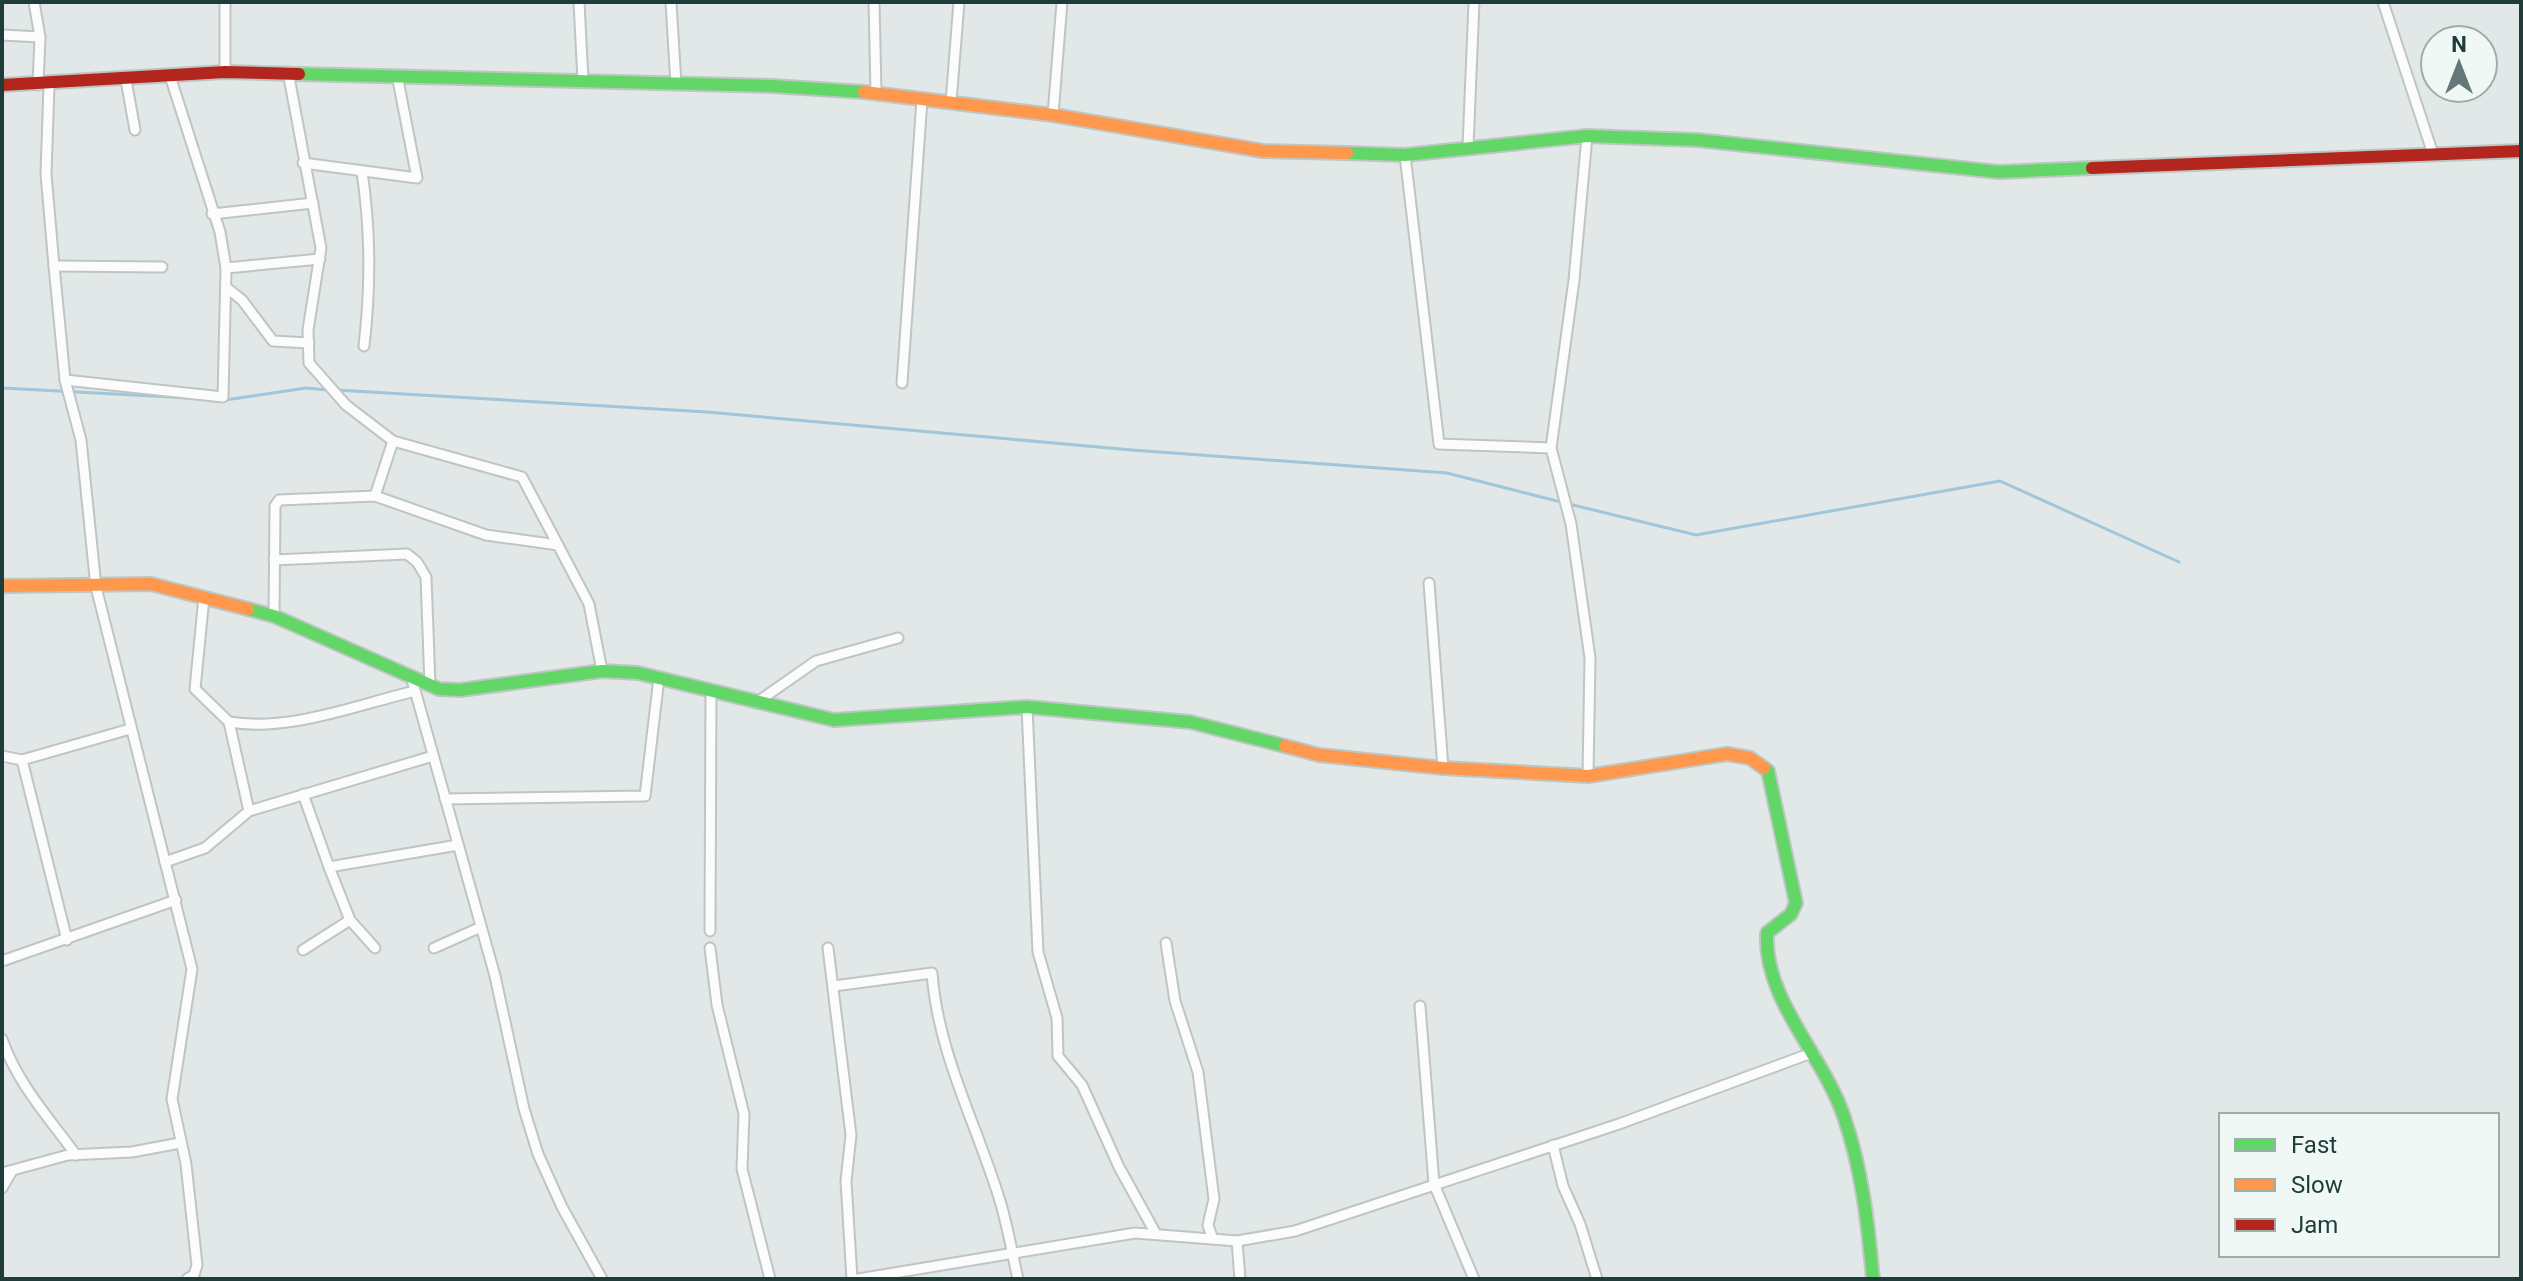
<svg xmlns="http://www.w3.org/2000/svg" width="2523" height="1281" font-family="Roboto,sans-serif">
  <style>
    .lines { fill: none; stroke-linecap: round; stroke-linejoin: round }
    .stream { stroke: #a0c6da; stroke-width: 3 }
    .street-casing { stroke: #bfc5c4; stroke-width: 13 }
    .fast-casing { stroke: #bec6c4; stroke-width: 16 }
    .slow-casing { stroke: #bec6c4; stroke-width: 16 }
    .jam-casing { stroke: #bec6c4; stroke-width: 16 }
    .street { stroke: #fbfcfb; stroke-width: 9 }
    .fast { stroke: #63d668; stroke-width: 12 }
    .slow { stroke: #ff974d; stroke-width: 12 }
    .jam { stroke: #b3261e; stroke-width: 12 }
  </style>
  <rect width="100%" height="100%" fill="#e2e8e7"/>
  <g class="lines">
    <g class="stream">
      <polyline points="2,388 189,398"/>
      <polyline points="336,390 707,412 1132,450 1447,473 1561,502"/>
      <polyline points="225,400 306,388 328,390"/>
      <polyline points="1569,504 1696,535 2000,481 2179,562"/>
    </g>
    <g class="street-casing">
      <g id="street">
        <polyline points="34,2 40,37 38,85"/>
        <polyline points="225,2 225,72"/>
        <polyline points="579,2 583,81"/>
        <polyline points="671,2 676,85"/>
        <polyline points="874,2 876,93"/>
        <polyline points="2383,2 2433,154"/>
        <polyline points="2,35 40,37"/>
        <polyline points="288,72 321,248 308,330 309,363 346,405 393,441 522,477 558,545"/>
        <polyline points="126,80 135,130"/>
        <polyline points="49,85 46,174 54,266 65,380 81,440 96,587 192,969 172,1099 186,1164 197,1265 194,1275 187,1279"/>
        <polyline points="951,102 959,2"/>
        <polyline points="1053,115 1062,2"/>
        <polyline points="1468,147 1474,2"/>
        <polyline points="1405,155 1439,444 1551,448 1571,524 1590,658 1588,776"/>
        <polyline points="303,163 417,178 397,75"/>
        <path d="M362,172C371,232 371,286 364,346"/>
        <polyline points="212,214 313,203"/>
        <polyline points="54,266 162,267"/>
        <polyline points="226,268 320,259"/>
        <polyline points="227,288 242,300 273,341 309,343"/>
        <polyline points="65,380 223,397 226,268 220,232 170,76"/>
        <polyline points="902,383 922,100"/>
        <polyline points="1551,448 1574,280 1587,136"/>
        <polyline points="375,496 393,441"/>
        <polyline points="274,560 407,554 417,562 426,577 430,685"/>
        <polyline points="1429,583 1443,768"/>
        <polyline points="204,597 195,689 229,722"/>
        <polyline points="274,616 275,506 279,500 375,496 486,535 558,545 589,604 602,671"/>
        <polyline points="411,676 495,976 524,1109 538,1154 562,1207 602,1279"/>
        <polyline points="756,703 816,661 898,638"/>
        <polyline points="1027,707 1038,952 1057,1018 1058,1056 1082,1085 1119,1167 1156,1234"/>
        <polyline points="2,756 22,760 130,729"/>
        <polyline points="22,760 67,940"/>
        <polyline points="303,794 329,867"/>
        <polyline points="445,799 645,796 659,678"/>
        <path d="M249,811L229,722C290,732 356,705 415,691"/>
        <polyline points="165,862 205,848 249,811 433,756"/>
        <polyline points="710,931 711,691"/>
        <polyline points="1166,943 1175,1001 1198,1072 1214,1199 1208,1225 1212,1237"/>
        <polyline points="375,948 350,920 329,867 458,845"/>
        <polyline points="434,948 481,927"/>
        <polyline points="710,948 717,1005 744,1114 742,1169 770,1279"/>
        <polyline points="828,948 851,1135 846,1181 852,1279"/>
        <polyline points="303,950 350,920"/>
        <polyline points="2,961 176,900"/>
        <path d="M834,986L932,973C938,1054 977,1125 1000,1201C1008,1227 1012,1253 1018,1279"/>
        <polyline points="1420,1006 1434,1184 1474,1279"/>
        <path d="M2,1039C17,1083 49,1118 76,1155"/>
        <polyline points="1553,1145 1563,1186 1580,1224 1597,1279"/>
        <polyline points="2,1173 68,1155 132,1152 180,1143"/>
        <polyline points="2,1188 12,1171"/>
        <polyline points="1237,1241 1240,1279"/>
        <polyline points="858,1279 1135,1233 1237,1241 1295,1231 1619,1124 1806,1055 1816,1056"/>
      </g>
    </g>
    <g class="fast-casing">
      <g id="fast">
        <polyline points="299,74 772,86 864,92"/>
        <polyline points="1347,153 1405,155 1587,136 1697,140 1999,172 2092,168"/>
        <polyline points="248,609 274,616 439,689 460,690 602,671 638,673 834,720 1027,707 1190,722 1285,746"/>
        <path d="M1764,768L1768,771L1796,903L1791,914L1767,933C1763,999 1824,1056 1844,1117C1862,1169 1868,1224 1873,1279"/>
      </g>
    </g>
    <g class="slow-casing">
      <g id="slow">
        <polyline points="864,92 1053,115 1263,151 1347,153"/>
        <polyline points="2,586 151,584 248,609"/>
        <polyline points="1285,746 1319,755 1443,768 1588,776 1727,754 1750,758 1764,768"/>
      </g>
    </g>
    <g class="jam-casing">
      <g id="jam">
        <polyline points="2,85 225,72 299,74"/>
        <polyline points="2092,168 2521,151"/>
      </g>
    </g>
    <use href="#street" class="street"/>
    <use href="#fast" class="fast"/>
    <use href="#slow" class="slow"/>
    <use href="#jam" class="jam"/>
  </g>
  <rect width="2523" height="1281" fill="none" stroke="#1f3c3a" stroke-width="8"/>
  <rect x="2219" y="1113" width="280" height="144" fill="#f0f8f5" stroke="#9cadaa" stroke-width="2"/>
  <rect x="2235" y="1139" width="40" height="12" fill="#63d668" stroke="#9cadaa" stroke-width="2"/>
  <text x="2291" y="1153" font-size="24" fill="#1f3c3a">Fast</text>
  <rect x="2235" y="1179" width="40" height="12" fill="#ff974d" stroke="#9cadaa" stroke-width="2"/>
  <text x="2291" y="1193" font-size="24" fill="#1f3c3a">Slow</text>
  <rect x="2235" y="1219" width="40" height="12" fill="#b3261e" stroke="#9cadaa" stroke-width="2"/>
  <text x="2291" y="1233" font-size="24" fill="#1f3c3a">Jam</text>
  <g transform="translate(2459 64)"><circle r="38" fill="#f0f8f5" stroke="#9cadaa" stroke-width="2"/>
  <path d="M0-6L14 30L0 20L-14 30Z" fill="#637877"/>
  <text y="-12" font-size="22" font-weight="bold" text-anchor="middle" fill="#1f3c3a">N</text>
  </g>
</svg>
